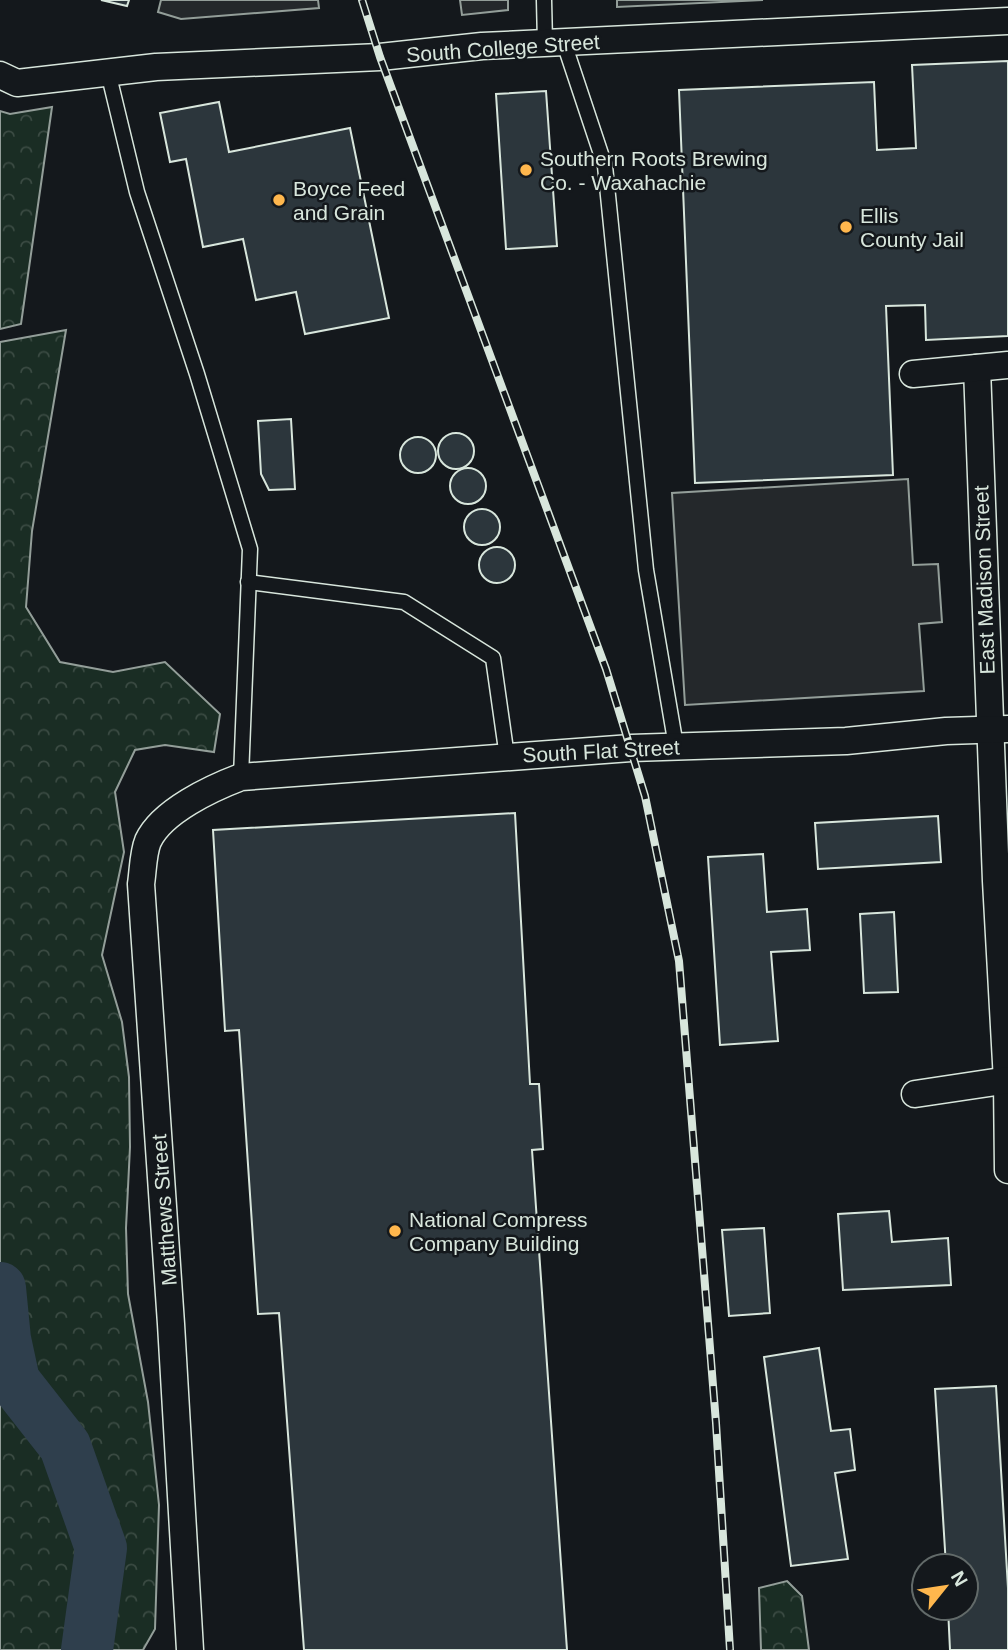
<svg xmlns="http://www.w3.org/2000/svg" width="1008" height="1650" font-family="Arial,sans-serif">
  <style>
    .forest { fill: url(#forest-crowns); stroke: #939e99; stroke-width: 2 }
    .parking { fill: #24282b; stroke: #939e99; stroke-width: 2 }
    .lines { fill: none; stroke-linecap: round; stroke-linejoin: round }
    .river { stroke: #2f3f4d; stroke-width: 52 }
    .building { fill: #2c363c; stroke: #d8e6dc; stroke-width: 2 }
    .lane-casing { stroke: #d8e6dc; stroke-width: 17 }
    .street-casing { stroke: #d8e6dc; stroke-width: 29 }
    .lane { stroke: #14181c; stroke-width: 14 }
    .street { stroke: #14181c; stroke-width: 26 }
    .rail-casing { stroke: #d8e6dc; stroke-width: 8 }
    .rail { stroke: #14181c; stroke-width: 5; stroke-dasharray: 16; stroke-linecap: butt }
    .poi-dot { fill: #ffb74d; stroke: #14181c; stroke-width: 2.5 }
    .labels { text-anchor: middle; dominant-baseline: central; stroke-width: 5; stroke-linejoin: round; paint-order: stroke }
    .street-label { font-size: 21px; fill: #d8e6dc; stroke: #14181c }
    .poi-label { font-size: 21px; fill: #d8e6dc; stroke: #14181c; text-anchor: start }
  </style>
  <defs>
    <pattern id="forest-crowns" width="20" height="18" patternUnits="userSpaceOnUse" patternTransform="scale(1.75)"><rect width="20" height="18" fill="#1a2d24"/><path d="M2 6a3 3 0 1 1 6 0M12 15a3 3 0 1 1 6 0" fill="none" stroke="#3b4b43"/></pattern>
  </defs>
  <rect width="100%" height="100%" fill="#14181c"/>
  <g class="forest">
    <polygon points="52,107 21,324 0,329 0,111 10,114"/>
    <polygon points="66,330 32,531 26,607 60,662 113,672 165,662 220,714 214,752 165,745 135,750 115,792 124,852 102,955 122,1022 129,1077 130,1147 126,1228 128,1294 148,1402 159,1505 155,1629 143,1650 0,1650 0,342"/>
    <polygon points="787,1581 802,1596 809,1650 761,1650 759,1588"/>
  </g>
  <g class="parking">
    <polygon points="161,0 318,0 319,8 181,19 158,12"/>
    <polygon points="460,0 508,0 508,10 462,15"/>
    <polygon points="617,0 763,0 617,7"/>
    <polygon points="908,479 913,565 938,564 942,622 919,624 924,691 685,705 672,493"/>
  </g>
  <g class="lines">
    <polyline class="river" points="0,1288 5,1339 14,1381 65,1446 101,1548 87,1650"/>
  </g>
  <g class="building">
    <polygon points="101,0 129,0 127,6"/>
    <polygon points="1008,61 1008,336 926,340 925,305 886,306 893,475 695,483 679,90 874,82 877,150 916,148 912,65"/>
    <polygon points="546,91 557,246 506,249 496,94"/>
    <polygon points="219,102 229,152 350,128 389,318 305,334 296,292 256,300 243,239 203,247 186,159 170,162 160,113"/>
    <polygon points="291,419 295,489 269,490 261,474 258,421"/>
    <circle cx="456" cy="451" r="18"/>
    <circle cx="418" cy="455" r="18"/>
    <circle cx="468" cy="486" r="18"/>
    <circle cx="482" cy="527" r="18"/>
    <circle cx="497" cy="565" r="18"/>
    <polygon points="515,813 530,1084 539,1084 543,1149 532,1150 567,1650 304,1650 279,1313 258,1314 239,1030 225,1031 213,830"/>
    <polygon points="938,816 941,862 818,869 815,823"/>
    <polygon points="763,854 767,912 807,909 810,950 771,952 778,1041 720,1045 708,857"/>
    <polygon points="894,912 898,992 864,993 860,914"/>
    <polygon points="889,1211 892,1242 948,1238 951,1285 843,1290 838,1214"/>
    <polygon points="764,1228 770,1313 729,1316 722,1230"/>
    <polygon points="819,1348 831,1431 850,1429 855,1470 835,1473 848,1559 791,1566 764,1357"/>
    <polygon points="996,1386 1008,1588 1008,1650 950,1650 948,1608 966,1608 966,1566 946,1566 935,1389"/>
  </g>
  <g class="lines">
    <g class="lane-casing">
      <g id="lane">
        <polyline points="544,0 545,43"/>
        <polyline points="564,43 605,166 646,570 676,746"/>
        <polyline points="108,72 137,192 197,374 250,549 241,777"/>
        <polyline points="248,582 404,602 493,658 507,757"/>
      </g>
    </g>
    <g class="street-casing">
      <g id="street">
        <polyline points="0,75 17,83 156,67 380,57 482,46 1008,21"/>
        <polyline points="977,368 996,881 1007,1081 1008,1170"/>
        <polyline points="913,374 1008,365"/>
        <polyline points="915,1094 1008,1080"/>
        <path d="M190,1650L171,1324L141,884C143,871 143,853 148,841C162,811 212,788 241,777L631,748L846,741L946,731L1008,729"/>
      </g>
    </g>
    <use href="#lane" class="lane"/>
    <use href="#street" class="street"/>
    <g class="rail-casing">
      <polyline id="rail" points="362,0 380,57 606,669 645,796 679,961 716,1423 730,1650"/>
    </g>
    <use href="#rail" class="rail"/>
  </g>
  <g class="poi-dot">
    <circle cx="526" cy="170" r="7"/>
    <circle cx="279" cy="200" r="7"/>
    <circle cx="846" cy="227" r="7"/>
    <circle cx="395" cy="1231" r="7"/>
  </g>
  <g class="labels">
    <g class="street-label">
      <text transform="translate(503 48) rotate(-4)">South College Street</text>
      <text transform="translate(984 580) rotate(-92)">East Madison Street</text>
      <text transform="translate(601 751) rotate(-3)">South Flat Street</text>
      <text transform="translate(164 1210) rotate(-94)">Matthews Street</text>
    </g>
    <g class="poi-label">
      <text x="540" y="158">Southern Roots Brewing<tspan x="540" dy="24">Co. - Waxahachie</tspan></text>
      <text x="293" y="188">Boyce Feed<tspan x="293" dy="24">and Grain</tspan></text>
      <text x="860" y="215">Ellis<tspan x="860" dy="24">County Jail</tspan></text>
      <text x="409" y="1219">National Compress<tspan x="409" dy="24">Company Building</tspan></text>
    </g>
  </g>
  <g transform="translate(945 1587) rotate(60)"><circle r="33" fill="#14181c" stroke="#626a69" stroke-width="2"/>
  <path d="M0-5L12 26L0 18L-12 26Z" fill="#ffb74d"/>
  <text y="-10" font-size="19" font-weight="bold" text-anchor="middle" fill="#d8e6dc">N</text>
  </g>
</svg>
